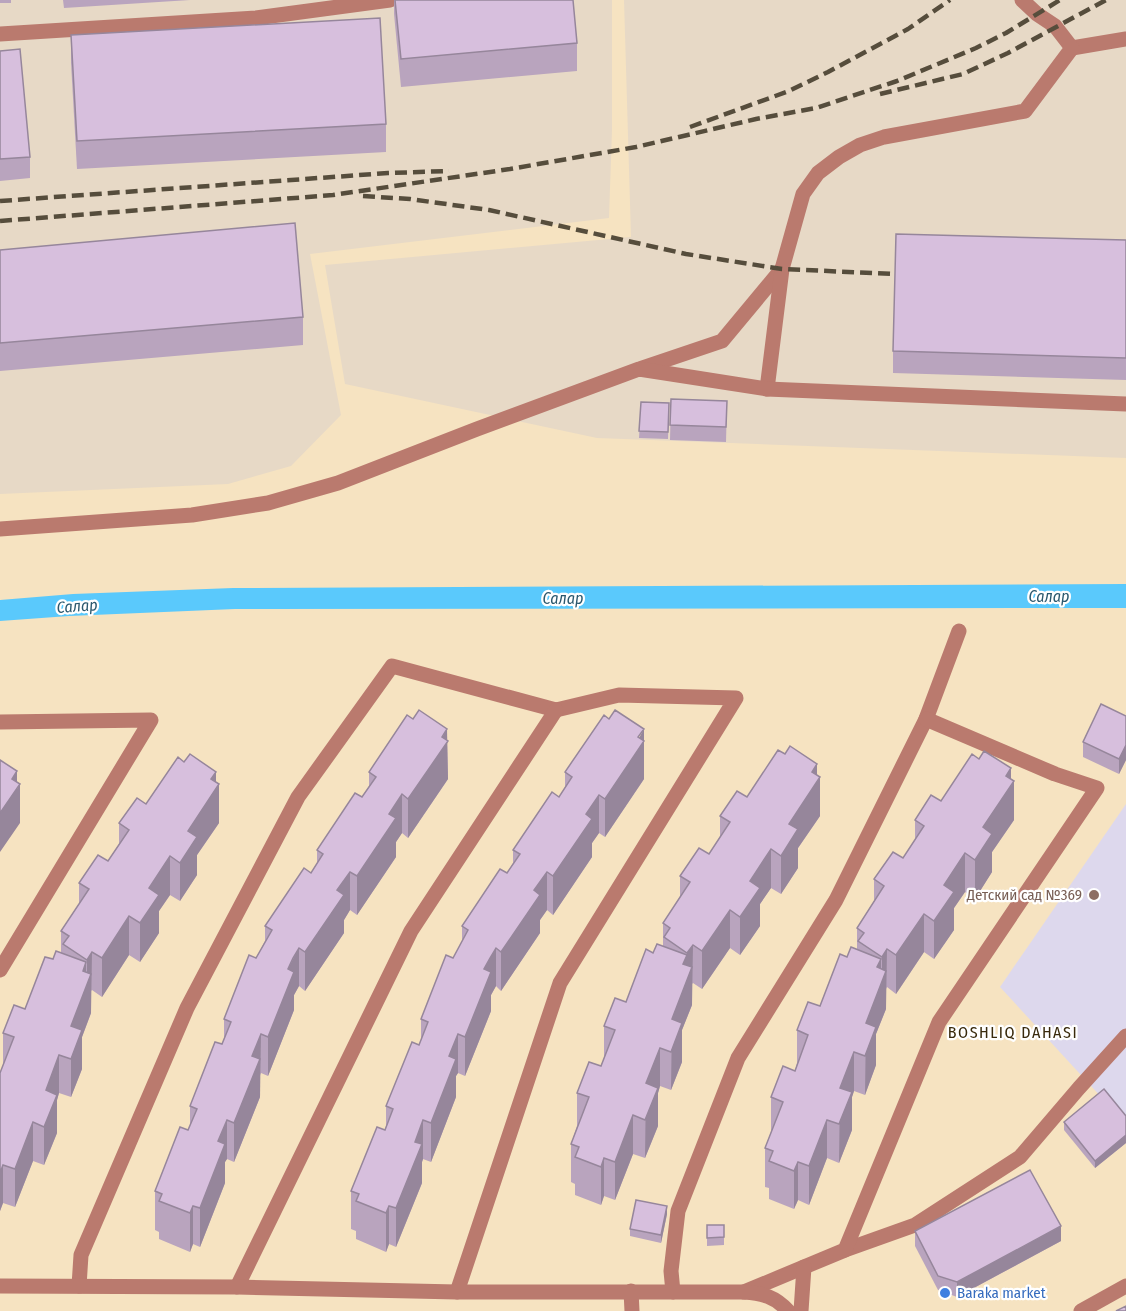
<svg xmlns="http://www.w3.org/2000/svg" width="1126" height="1311" font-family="'Fira Sans Condensed',sans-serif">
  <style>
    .industrial { fill: #e7d9c6 }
    .education { fill: #ddd8ed }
    .water { fill: #5ac9fc }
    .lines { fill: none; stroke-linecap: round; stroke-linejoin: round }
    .lane { stroke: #ba7a6e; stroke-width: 15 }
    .street { stroke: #ba7a6e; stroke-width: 15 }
    .rail { stroke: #564d3c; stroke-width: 4.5; stroke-dasharray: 12 6; stroke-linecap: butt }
    .wall { fill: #b9a4be }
    .shaded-wall { fill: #96869b }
    .building { fill: #d7bfdd; stroke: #96869b; stroke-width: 1.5 }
    .education-dot { fill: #8d6e63; stroke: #fff; stroke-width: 2 }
    .shop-dot { fill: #3f7fe0; stroke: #fff; stroke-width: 2 }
    .labels { text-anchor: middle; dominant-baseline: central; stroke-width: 4.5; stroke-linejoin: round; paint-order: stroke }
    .education-label { font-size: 15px; fill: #785e54; stroke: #fff; text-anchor: end }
    .shop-label { font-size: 15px; fill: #366cbe; stroke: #fff; text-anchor: start }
    .water-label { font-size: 16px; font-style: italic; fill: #2b586e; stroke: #fff }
    .neighbourhood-label { font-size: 16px; letter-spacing: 1.5px; fill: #392a0c; stroke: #fff }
  </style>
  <rect width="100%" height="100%" fill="#f6e3c1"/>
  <g class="industrial">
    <polygon points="0,0 612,0 612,130 609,218 310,254 341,415 291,466 228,484 0,494"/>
    <polygon points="624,0 1126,0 1126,458 597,438 345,384 325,265 631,237"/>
  </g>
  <polygon class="education" points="1126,804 1126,1124 1000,987"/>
  <polygon class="water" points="1126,584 1126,608 235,609 69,616 0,621 0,600 73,594 233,588"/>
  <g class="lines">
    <g class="lane">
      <polyline points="0,34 256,18 390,0"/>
      <polyline points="1072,48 1126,39"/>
      <polyline points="642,368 722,341 781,270"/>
      <polyline points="767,389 782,269 803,194 818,173 839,157 860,145 884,137 1025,111 1072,48 1055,26 1037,14 1022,0"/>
      <polyline points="0,529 192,515 268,503 338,483 477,429 639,369 767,389 1126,404"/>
      <polyline points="0,722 151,720 0,970"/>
      <polyline points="845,1250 915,1225 1020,1157 1079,1088 1126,1036"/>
      <polyline points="79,1286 81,1255 187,1008 298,797 392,666 556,710 619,695 736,698 560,983 457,1292"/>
      <polyline points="237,1287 411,931 556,710"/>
      <polyline points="631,1291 632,1311"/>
      <polyline points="673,1292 671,1271 678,1211 738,1058 836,900 926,719 959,631"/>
      <polyline points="744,1292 845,1250 939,1022 1097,788 1055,774 926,719"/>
      <polyline points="801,1311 804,1267"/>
      <polyline points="1081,1311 1126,1286"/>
    </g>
    <path class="street" d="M0,1286L237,1287L457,1292H744C762,1293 776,1297 788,1311"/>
    <g class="rail">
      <polyline points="880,94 963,74 1008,53 1106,0"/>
      <polyline points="690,127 789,91 828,72 908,29 950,0"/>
      <polyline points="363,196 410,199 489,210 686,254 782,269 895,274"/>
      <polyline points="0,201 388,173 449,171"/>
      <polyline points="0,221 333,195 510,169 636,147 756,119 816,108 897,81 976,48 1006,33 1060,0"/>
    </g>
  </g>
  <g class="wall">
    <rect x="0" y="0" width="11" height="3"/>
    <polygon points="63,0 190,0 64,8"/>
    <polygon points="394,0 573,0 577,43 577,71 401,87 394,14"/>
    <polygon points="71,35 386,124 386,152 77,169 71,63"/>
    <polygon points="0,51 30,157 30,178 0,181"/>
    <polygon points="1126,240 1126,380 893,373 893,351"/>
    <polygon points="0,250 303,317 303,345 0,371"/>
    <polygon points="671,399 727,401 726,442 670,440"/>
    <polygon points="641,402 669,403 668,439 639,438"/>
    <polygon points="1126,716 1126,760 1119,774 1083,757 1083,742"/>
    <polygon points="447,740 448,779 408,838 402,833 396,842 396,857 357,915 350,910 344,920 344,933 305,991 299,986 294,995 294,1010 268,1076 261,1073 260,1075 260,1097 234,1162 227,1159 225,1162 225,1183 200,1247 193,1244 190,1252 159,1239 159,1232 155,1230 155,1191 188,1130 190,1126 190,1106 222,1044 224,1041 224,1019 265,941 265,926 311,873 317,863 317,850 362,797 369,786 369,772"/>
    <polygon points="644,740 644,779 605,837 599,833 592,843 592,857 553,915 547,910 540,920 540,933 501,991 496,986 491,995 491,1011 465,1076 458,1073 456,1076 456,1097 431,1162 423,1159 422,1162 422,1183 396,1247 389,1244 386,1252 356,1239 356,1231 351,1229 351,1191 385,1130 386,1126 386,1106 419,1045 421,1040 421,1019 462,942 462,926 507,873 513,863 513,850 559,797 565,787 565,772"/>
    <polygon points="817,775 820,816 798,848 798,868 781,894 771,888 760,904 760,926 740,955 730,948 702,989 693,983 692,984 692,1005 682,1030 682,1062 671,1090 660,1086 658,1093 658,1126 645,1158 633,1154 615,1200 604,1196 601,1205 575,1195 575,1184 571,1182 571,1144 577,1126 577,1093 601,1066 604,1058 604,1026 626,1002 653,953 663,946 663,923 680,897 680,876 709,854 720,837 720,816 747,797"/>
    <polygon points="1011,779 1014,820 992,852 992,872 975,899 965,892 954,908 954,930 934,959 924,952 896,994 887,987 886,989 886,1009 876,1034 876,1065 865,1095 854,1091 852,1097 852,1130 839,1163 827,1158 809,1205 798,1200 794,1209 769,1199 769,1188 765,1187 765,1148 771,1132 771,1097 795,1071 797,1063 797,1030 820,1006 847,957 857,950 857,928 874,901 874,879 903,858 915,841 915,820 941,801"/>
    <polygon points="216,782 219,823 197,855 197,875 180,901 170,895 159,911 159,933 140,962 129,955 102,997 92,990 91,991 91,1013 82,1037 82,1069 71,1097 59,1093 57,1100 57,1133 44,1165 33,1161 15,1207 3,1203 0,1211 0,1073 3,1065 3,1033 25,1009 53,959 61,953 61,931 79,904 79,883 108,861 119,844 119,823 146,804"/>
    <polygon points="1126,1116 1126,1143 1095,1168 1064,1130 1064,1122"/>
    <polygon points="667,1214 661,1243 630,1236 630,1229"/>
    <polygon points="707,1225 724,1225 724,1245 707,1246"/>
    <polygon points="915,1231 1061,1241 957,1297 938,1290 915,1246"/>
  </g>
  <g class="shaded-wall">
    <polygon points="447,729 448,779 408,838 408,799"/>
    <polygon points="644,729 644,779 605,837 605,799"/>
    <polygon points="1126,745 1126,760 1119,774 1119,759"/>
    <polygon points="817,764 817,782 820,777 820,816 798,848 798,868 781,894 781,856 789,824 812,772"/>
    <polygon points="1011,768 1011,786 1014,781 1014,820 992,852 992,872 975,899 975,860 983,827 1006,776"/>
    <polygon points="17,771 17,789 20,784 20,823 0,852 0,813 12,779"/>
    <polygon points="216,772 216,789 219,784 219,823 197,855 197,875 180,901 180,863 188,831 211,779"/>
    <polygon points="402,794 402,833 396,842 396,857 357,915 357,876 389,814"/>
    <polygon points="599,795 599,833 592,843 592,857 553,915 553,876 586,814"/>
    <polygon points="771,849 771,888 760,904 760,926 740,955 740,917 750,881"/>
    <polygon points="965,853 965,892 954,908 954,930 934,959 934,921 944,885"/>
    <polygon points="170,856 170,895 159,911 159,933 140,962 140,923 149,888"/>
    <polygon points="350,872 350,910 344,920 344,933 305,991 305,952 337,890"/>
    <polygon points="547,872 547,910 540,920 540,933 501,991 501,952 534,890"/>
    <polygon points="730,910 730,948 702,989 702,951"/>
    <polygon points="924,914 924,952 896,994 896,955"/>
    <polygon points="129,916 129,955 102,997 102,958"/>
    <polygon points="693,945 692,1005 682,1030 682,1062 671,1090 672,1019 683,964 687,955 687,981 687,953"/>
    <polygon points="299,948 299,986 294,995 294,1010 268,1076 268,1037 288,969"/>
    <polygon points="496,948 496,986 491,995 491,1011 465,1076 465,1037 484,969"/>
    <polygon points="887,949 886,1009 876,1034 876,1065 865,1095 866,1023 877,967 881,959 881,985 882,982 882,957"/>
    <polygon points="92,952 91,1013 82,1037 82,1069 71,1097 71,1026 83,971 86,962 86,988 87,985 87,960"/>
    <polygon points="261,1034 260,1097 234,1162 234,1123 252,1056"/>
    <polygon points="458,1034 458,1073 456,1076 456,1097 431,1162 431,1123 449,1056"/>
    <polygon points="660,1048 660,1086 658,1093 658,1126 645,1158 646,1083"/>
    <polygon points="854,1052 854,1091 852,1097 852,1130 839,1163 840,1088"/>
    <polygon points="59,1055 59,1093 57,1100 57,1133 44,1165 44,1127 46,1090"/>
    <polygon points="633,1115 633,1154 615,1200 615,1162"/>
    <polygon points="227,1120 227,1159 225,1162 225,1183 200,1247 200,1208 218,1141"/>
    <polygon points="423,1120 423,1159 422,1162 422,1183 396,1247 396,1208 415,1142"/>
    <polygon points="827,1120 827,1158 809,1205 809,1166"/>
    <polygon points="33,1122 33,1161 15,1207 15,1169"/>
    <polygon points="1126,1135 1126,1143 1095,1168 1095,1161"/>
    <polygon points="604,1158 604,1196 601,1205 601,1167"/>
    <polygon points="798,1162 798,1200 794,1209 794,1171"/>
    <polygon points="3,1165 3,1203 0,1211 0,1173"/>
    <polygon points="193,1206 193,1244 190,1252 190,1213"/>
    <polygon points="389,1206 389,1244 386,1252 386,1213"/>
    <polygon points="667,1206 667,1214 661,1243 661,1235"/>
    <polygon points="1061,1226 1061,1241 957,1297 957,1282"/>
  </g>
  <g class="building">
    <polygon points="395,0 573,0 577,43 401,59"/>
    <polygon points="380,18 386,124 77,141 71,35"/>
    <polygon points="20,49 30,157 0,159 0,51"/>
    <polygon points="295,223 303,317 0,343 0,250"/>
    <polygon points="896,234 1126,240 1126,358 893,351"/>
    <polygon points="671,399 727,401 726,427 670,425"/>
    <polygon points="641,402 669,403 668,432 639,431"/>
    <polygon points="1101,704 1126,716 1126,745 1119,759 1083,742"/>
    <polygon points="419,710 447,729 442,737 448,741 408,799 402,794 389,814 396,818 357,876 350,872 337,890 344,895 305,952 299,948 293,958 288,969 294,972 268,1037 261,1034 252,1056 260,1059 234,1123 227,1120 218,1141 225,1144 200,1208 193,1206 190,1213 159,1201 162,1194 155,1191 180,1127 188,1130 197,1109 190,1106 215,1042 222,1044 231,1022 224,1019 249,955 256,958 272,930 265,926 304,868 311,873 323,854 317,850 355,793 362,797 376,777 369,772 407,715 413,719"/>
    <polygon points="615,710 644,729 638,737 644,741 605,799 599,795 586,814 592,819 553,876 547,872 534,890 540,895 501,952 496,948 490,958 484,969 491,972 465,1037 458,1034 449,1056 456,1059 431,1123 423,1120 415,1142 422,1144 396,1208 389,1206 386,1213 356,1201 359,1194 351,1191 377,1127 385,1130 393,1109 386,1106 412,1042 419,1045 428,1022 421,1019 446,955 453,958 468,930 462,926 500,869 507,873 520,854 513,850 552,792 559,797 572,777 565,772 604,715 609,719"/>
    <polygon points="790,746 817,764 812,772 820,777 789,824 798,829 781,856 771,849 750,881 760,888 740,917 730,910 702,951 693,945 687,953 664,937 670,928 663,923 690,882 680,876 699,848 709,854 730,822 720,816 737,791 747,797 778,750 785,754"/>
    <polygon points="984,751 1011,768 1006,776 1014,781 983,827 992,834 975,860 965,853 944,885 954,892 934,921 924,914 896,955 887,949 882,957 858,941 864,933 857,928 884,886 874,879 893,852 903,858 924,826 915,820 931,795 941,801 972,754 979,759"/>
    <polygon points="190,754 216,772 211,779 219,784 188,831 197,837 180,863 170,856 149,888 159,895 140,923 129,916 102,958 92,952 87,960 63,944 69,936 61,931 89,889 79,883 98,855 108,861 129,830 119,823 137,798 146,804 178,757 184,762"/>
    <polygon points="0,760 17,771 12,779 20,784 0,813"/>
    <polygon points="657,944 687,955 683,964 692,967 672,1019 682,1023 671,1052 660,1048 646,1083 658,1088 645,1120 633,1115 615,1162 604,1158 601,1167 575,1157 579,1147 571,1144 589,1097 577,1093 589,1062 601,1066 615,1030 604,1026 615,998 626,1002 646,949 653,953"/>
    <polygon points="851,947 881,959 877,967 886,971 866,1023 876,1027 865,1056 854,1052 840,1088 852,1092 839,1124 827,1120 809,1166 798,1162 794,1171 769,1161 773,1151 765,1148 783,1102 771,1097 783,1066 795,1071 808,1035 797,1030 808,1002 820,1006 840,954 847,957"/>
    <polygon points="56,951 86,962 83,971 91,974 71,1026 82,1030 71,1059 59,1055 46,1090 57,1095 44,1127 33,1122 15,1169 3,1165 0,1173 0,1073 14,1037 3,1033 14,1005 25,1009 45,957 53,959"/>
    <polygon points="1104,1089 1126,1116 1126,1135 1095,1161 1064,1122"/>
    <polygon points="1030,1170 1061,1226 957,1282 938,1276 915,1231"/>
    <polygon points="636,1200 667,1206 661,1235 630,1229"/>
    <polygon points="707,1225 724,1225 724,1237 707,1238"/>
    <polygon points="1126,1306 1126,1311 1116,1311"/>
  </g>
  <circle class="education-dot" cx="1094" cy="895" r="6"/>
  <circle class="shop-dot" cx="945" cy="1293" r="6"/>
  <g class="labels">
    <g class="education-label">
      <text x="1082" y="895">Детский сад №369</text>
    </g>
    <g class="shop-label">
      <text x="957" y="1293">Baraka market</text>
    </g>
    <g class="water-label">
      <text x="1049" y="596">Салар</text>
      <text x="563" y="598">Салар</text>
      <text transform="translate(77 606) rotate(-4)">Салар</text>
    </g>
    <g class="neighbourhood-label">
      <text x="1013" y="1032">BOSHLIQ DAHASI</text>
    </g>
  </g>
</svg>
